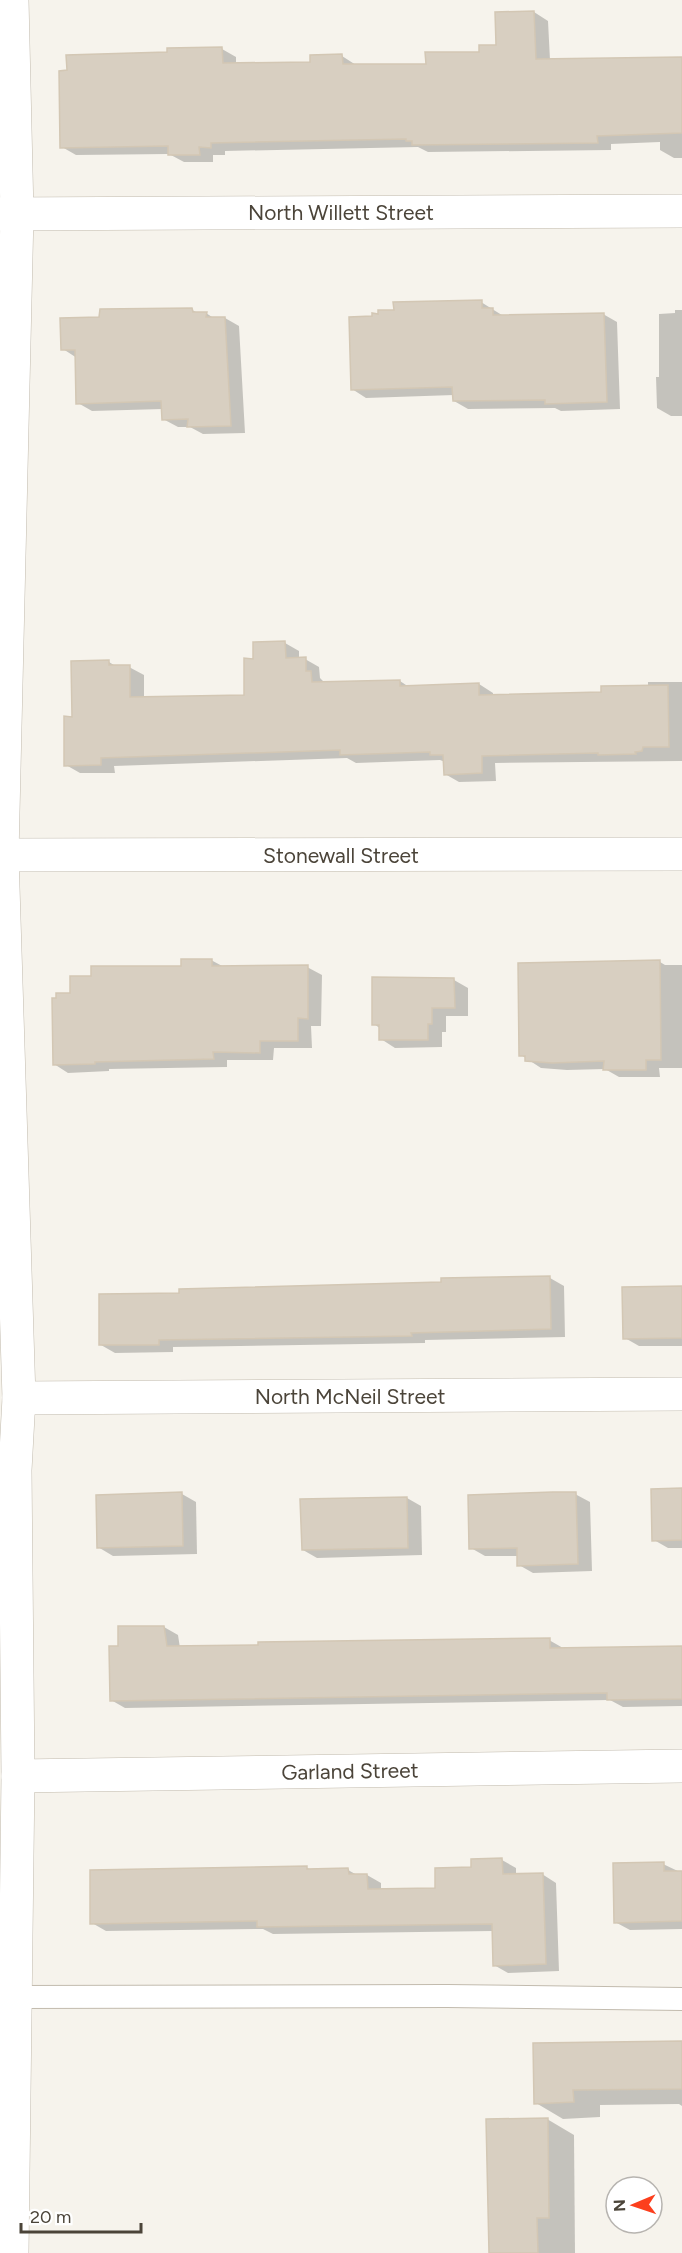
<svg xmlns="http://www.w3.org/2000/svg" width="682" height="2253" font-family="Figtree,sans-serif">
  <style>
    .shadow { fill: #0003 }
    .building { fill: #d8cfc1; stroke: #d3c7b4; stroke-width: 1.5 }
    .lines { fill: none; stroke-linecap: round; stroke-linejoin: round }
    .lane-casing { stroke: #c2bbae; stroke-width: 24 }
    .street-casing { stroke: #c2bbae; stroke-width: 34 }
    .lane { stroke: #fff; stroke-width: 22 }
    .street { stroke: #fff; stroke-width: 33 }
    .labels { text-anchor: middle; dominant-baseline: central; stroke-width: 4.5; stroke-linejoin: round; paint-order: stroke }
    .street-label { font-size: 21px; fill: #4b4439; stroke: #fff }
  </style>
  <rect width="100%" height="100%" fill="#f6f3ec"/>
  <g class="shadow">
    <polygon points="534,12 548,21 550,60 682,58 682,158 674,158 660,150 660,142 611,144 611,150 428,152 418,147 225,151 225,155 213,155 213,162 184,162 169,154 76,155 62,147 168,54 222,49 236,57 236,65 312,64 342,56 356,65 427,65 481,53 497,46"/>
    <polygon points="481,302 505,317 603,314 617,322 620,409 561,411 555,408 468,409 454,401 454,395 366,398 352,389 374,317"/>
    <polygon points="192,310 198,313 206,313 215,319 225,318 239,326 245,433 203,434 190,427 178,427 163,419 163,409 92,411 78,403 77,358 63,349 101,319"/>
    <polygon points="675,310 682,310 682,416 671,416 657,408 656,377 659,377 659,314 675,313"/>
    <polygon points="285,643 299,651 299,659 305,659 319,667 320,678 325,683 400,681 409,687 479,684 493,693 493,696 602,693 648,687 648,682 682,682 682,761 495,763 496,781 459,782 445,774 445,762 440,760 356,763 347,758 114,766 115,773 80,773 66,765 73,718 109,662 117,667 129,667 144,675 144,698 246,697 255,660"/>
    <polygon points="211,960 224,967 307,967 322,975 321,1026 311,1026 312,1048 274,1048 273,1060 227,1060 227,1067 109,1069 109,1071 68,1073 54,1064 71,995 92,977 182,967"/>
    <polygon points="660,962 665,965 682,965 682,1068 659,1068 660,1077 619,1077 605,1069 567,1070 541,1068 521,1055"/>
    <polygon points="454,980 468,988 468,1016 446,1016 446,1032 442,1032 442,1047 395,1048 381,1039 381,1029 374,1024"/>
    <polygon points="550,1278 564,1286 565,1337 425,1340 425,1343 173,1347 173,1352 115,1353 101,1345 180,1295"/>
    <polygon points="682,1288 682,1346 639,1346 625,1338"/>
    <polygon points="682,1490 682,1548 668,1548 654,1540"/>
    <polygon points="182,1494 196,1502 197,1554 113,1556 98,1547"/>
    <polygon points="575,1494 590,1502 592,1571 533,1573 519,1565 519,1556 485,1556 471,1548"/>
    <polygon points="407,1498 421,1506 422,1555 317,1558 303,1550"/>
    <polygon points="164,1627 178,1635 180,1648 549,1640 563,1648 682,1648 682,1706 623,1707 610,1700 125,1708 111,1700 120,1647"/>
    <polygon points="502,1860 516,1868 516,1875 542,1874 556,1883 559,1971 508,1973 494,1965 493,1931 273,1934 263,1929 106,1931 92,1923 306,1867 312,1871 348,1870 357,1875 367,1875 381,1883 381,1890 437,1889 473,1869"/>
    <polygon points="663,1864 682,1873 682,1929 630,1930 615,1922"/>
    <polygon points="682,2042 682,2106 679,2104 600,2105 600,2117 563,2119 536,2103"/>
    <polygon points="547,2119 574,2135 575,2253 491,2253"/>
  </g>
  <g class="building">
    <polygon points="534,11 536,59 682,57 682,133 597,136 598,143 412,145 412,141 406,141 406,139 211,143 211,148 199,147 200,155 168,155 168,146 60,148 59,71 67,70 66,55 167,52 167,48 222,47 223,63 310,62 310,55 342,54 343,64 426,64 425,52 479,52 479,45 496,45 495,12"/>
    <polygon points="482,300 482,308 493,308 493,315 604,313 607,402 545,404 545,400 453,401 452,387 351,390 349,317 372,316 372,313 378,314 378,310 394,310 393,302"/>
    <polygon points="192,308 193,312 207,312 206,317 225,317 231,426 187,427 188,419 162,420 161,401 76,404 75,350 61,350 60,318 99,317 100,309"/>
    <polygon points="285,641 286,658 306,657 306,671 311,671 312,682 400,680 400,686 479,683 479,695 601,692 601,686 668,685 669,747 643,747 642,751 635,752 636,754 598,755 598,753 482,756 482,773 444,775 443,755 430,755 430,752 340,755 340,750 101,758 101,765 64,766 64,716 72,717 71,661 109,660 109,665 130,665 130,697 244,695 244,658 253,659 253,642"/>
    <polygon points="181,959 212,959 212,966 308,965 308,1019 298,1018 298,1041 260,1041 260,1053 213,1052 214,1059 95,1062 95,1064 53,1065 52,998 56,998 56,993 70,993 70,976 91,976 91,966 181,966"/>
    <polygon points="660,960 661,1060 646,1060 646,1070 603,1070 604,1061 552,1063 525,1061 525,1056 519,1056 518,963"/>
    <polygon points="372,977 454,978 455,1008 432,1008 432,1024 428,1024 428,1040 379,1040 379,1025 372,1025"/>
    <polygon points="550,1276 551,1329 411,1333 412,1336 159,1340 159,1345 99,1345 99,1294 179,1293 179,1289 441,1282 441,1278"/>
    <polygon points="682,1286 682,1338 623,1339 622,1287"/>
    <polygon points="682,1488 682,1540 652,1541 651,1489"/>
    <polygon points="182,1492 183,1546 97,1548 96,1495"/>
    <polygon points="553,1492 576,1492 578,1564 517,1566 517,1548 469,1549 468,1495"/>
    <polygon points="407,1497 408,1548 302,1550 300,1499"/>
    <polygon points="118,1626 164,1626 167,1646 258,1645 258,1642 550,1638 550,1648 682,1646 682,1699 607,1700 607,1693 110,1701 109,1646 118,1646"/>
    <polygon points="502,1858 503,1874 543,1873 546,1964 493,1966 492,1924 257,1927 257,1921 90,1924 90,1870 307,1866 307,1869 348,1868 349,1874 367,1874 368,1889 435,1888 435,1868 471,1867 471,1859"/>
    <polygon points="664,1862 664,1871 682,1871 682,1921 614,1923 613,1863"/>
    <polygon points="682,2041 682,2089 573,2090 574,2102 534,2104 533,2043"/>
    <polygon points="548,2118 549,2218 537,2218 538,2253 489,2253 486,2119"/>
  </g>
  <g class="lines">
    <g class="lane-casing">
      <polyline id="lane" points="16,1997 447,1996 682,1999"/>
    </g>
    <g class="street-casing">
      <g id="street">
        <polyline points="0,214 682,211"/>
        <polyline points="0,855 682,854"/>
        <polyline points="19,1398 682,1394"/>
        <polyline points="18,1776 682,1766"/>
        <polyline points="12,2253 18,1776 15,1470 19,1398 2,855 17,214 12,0"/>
      </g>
    </g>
    <use href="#lane" class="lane"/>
    <use href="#street" class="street"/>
  </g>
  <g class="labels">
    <g class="street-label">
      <text x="341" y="212">North Willett Street</text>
      <text x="341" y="855">Stonewall Street</text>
      <text x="350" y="1396">North McNeil Street</text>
      <text transform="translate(350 1771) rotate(-1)">Garland Street</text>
    </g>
  </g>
  <g transform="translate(634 2205) rotate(268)"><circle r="28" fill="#ffffff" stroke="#b7b4b0" stroke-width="1.5"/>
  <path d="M0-4.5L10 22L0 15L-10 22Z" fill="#fc3f1d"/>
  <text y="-9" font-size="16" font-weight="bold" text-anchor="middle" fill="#4b4439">N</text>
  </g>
  <path d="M21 2223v9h120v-9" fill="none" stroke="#4b4439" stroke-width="3"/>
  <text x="30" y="2223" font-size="18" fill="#4b4439" stroke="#ffffff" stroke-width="4.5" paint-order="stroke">20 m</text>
</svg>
